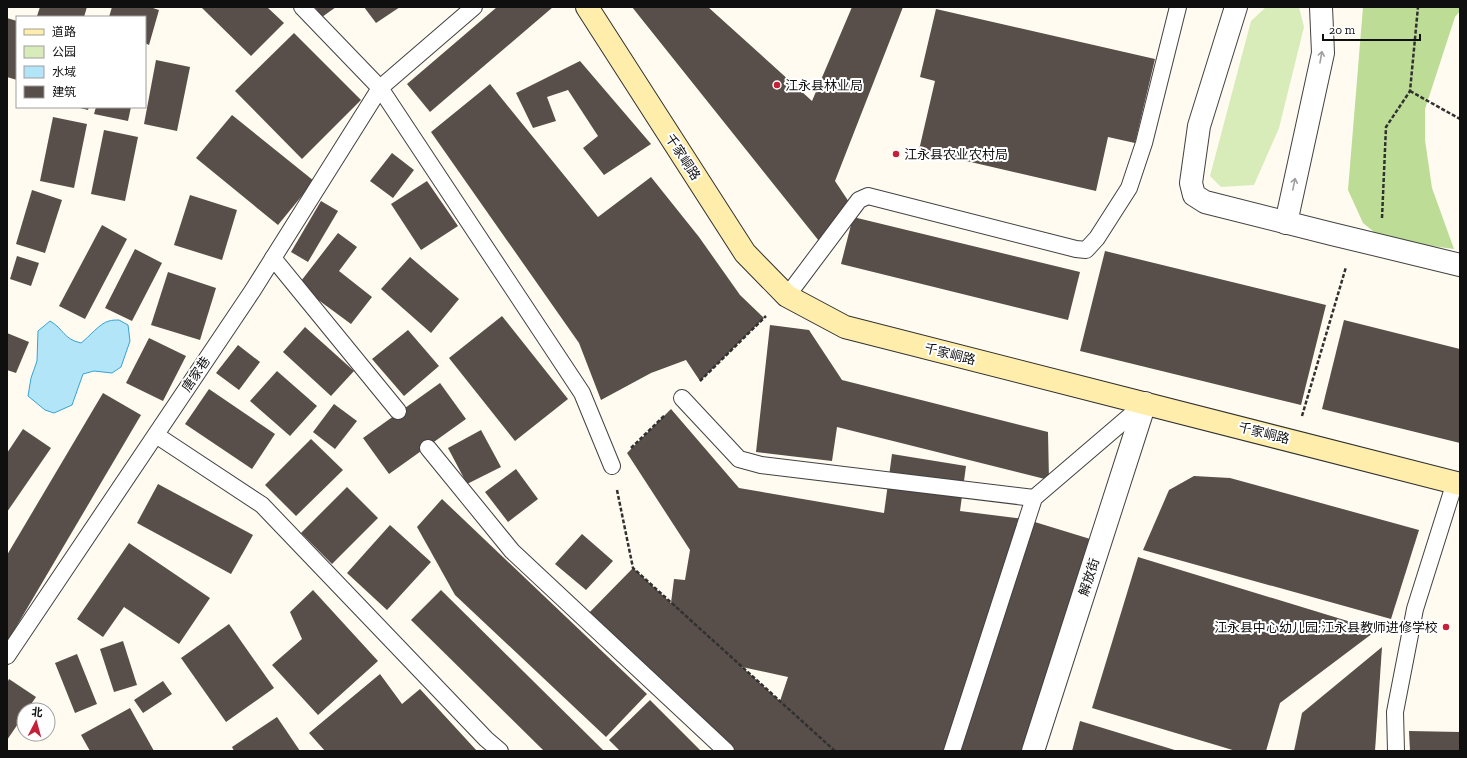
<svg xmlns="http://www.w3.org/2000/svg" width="1467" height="758" font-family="'Zilla Slab','Noto Sans SC',serif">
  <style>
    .green { fill: #d7ecb8 }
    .forest { fill: #bddd96 }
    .water { fill: #b3e5f9; stroke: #36a3d3 }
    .building { fill: #584e4a; fill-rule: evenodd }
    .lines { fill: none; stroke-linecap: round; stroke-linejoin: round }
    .service-casing { stroke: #424242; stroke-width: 18 }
    .minor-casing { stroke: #424242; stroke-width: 24 }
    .secondary-casing { stroke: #313131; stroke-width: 24 }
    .path { stroke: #313131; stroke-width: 2.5; stroke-dasharray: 4 2; stroke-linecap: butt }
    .service { stroke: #fff; stroke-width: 16 }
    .minor { stroke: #fff; stroke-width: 22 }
    .secondary { stroke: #ffeeab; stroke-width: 22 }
    .oneway { stroke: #9f9f9f }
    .poi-dot { fill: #c52037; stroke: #fff; stroke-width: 1.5 }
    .labels { text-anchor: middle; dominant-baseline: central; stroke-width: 4; stroke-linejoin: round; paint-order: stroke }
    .poi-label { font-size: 13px; fill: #0f0f0f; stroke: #fff; text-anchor: start }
    .street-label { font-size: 13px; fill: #0f0f0f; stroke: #fff }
  </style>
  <rect width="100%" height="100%" fill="#fffbf0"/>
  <polygon class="green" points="1266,7 1299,7 1304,27 1279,128 1254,185 1221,187 1210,176 1251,21"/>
  <polygon class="forest" points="1363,7 1460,7 1460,11 1455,17 1425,109 1425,140 1432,188 1454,249 1402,242 1379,236 1363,223 1348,190"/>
  <path class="water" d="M119,320L128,325L130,341L121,367L112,373L94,371L83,374L72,405L54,413L45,410L28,396L31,378L37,361L38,331L50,321C64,329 63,339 81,343C89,337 100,323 109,321C112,320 116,320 119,320Z"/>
  <g class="building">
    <polygon points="40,7 87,7 84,17 40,17 37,16"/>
    <polygon points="112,7 150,7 159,10 149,45 145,43 145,17 109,17"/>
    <polygon points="201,7 267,7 284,23 251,56"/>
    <polygon points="315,7 336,7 322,17"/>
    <polygon points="364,7 400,7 376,23"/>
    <polygon points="497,7 553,7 430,112 407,84"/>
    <polygon points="632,7 708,7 812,101 852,7 903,7 835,181 851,205 823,246"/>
    <polygon points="936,9 1155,59 1135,143 1108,137 1096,191 919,150 935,81 920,77"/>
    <polygon points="7,18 17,21 17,80 7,77"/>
    <polygon points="294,33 361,100 302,159 235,91"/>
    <polygon points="156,60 190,67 177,131 144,124"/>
    <polygon points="580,61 651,144 604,175 583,148 598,136 568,90 547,97 556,121 533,128 516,93"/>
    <polygon points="490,84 598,217 651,177 699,237 740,295 764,318 700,381 686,360 651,373 601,400 579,343 431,132"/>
    <polygon points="76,107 89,107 88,110"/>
    <polygon points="96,107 131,107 128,121 94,114"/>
    <polygon points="232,115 314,181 278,225 196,158"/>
    <polygon points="53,117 87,124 74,188 40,181"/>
    <polygon points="104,130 138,137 125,201 91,194"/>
    <polygon points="392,153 414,170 393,198 370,181"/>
    <polygon points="427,181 458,226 421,250 391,204"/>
    <polygon points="32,190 62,200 45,253 16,244"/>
    <polygon points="190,195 237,210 222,260 174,245"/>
    <polygon points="321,201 338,211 308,262 291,252"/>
    <polygon points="853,217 1080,272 1068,320 841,264"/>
    <polygon points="102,225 127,239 85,319 59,306"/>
    <polygon points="338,233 357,247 339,271 372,297 351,324 298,285"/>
    <polygon points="135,249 162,263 132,321 105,308"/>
    <polygon points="1105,251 1326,305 1301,405 1080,351"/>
    <polygon points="17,256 39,263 31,286 10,279"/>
    <polygon points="410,257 459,299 431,333 381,289"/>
    <polygon points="168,272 216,288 200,340 151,325"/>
    <polygon points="502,316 568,399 515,441 449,358"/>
    <polygon points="1344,320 1460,349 1460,443 1322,409"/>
    <polygon points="770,325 809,330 842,380 1048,432 1049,480 837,427 832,461 756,452"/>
    <polygon points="305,327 354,371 331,396 283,352"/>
    <polygon points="408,330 439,366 404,396 372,359"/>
    <polygon points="7,333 29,342 16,373 7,370"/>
    <polygon points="149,338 186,356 163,401 126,383"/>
    <polygon points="238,345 260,362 239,390 216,373"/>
    <polygon points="277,371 317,406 290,436 250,401"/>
    <polygon points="440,383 466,419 389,474 363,438"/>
    <polygon points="209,389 275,434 252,469 185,424"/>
    <polygon points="103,393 141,415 9,639 7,638 7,555"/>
    <polygon points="334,404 357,421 335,449 313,432"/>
    <path d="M671,409L739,488L884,513L892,454L966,466L960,511L1025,519L1100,542L1033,751H726L584,618L633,568L671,603L674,579L685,580L690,550L627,453ZM742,667L788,677L780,701Z"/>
    <polygon points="23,429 51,448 7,512 7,453"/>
    <polygon points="481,430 501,467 467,484 448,448"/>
    <polygon points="311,439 343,470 296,516 265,485"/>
    <polygon points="516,469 538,499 508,522 485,492"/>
    <polygon points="1194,476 1230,478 1419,530 1391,619 1143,550 1169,490"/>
    <polygon points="158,484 253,535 231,574 137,523"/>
    <polygon points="347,487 378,518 332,564 301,533"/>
    <polygon points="442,499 647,694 606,737 455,595 417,527"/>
    <polygon points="390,525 431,562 387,610 347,573"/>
    <polygon points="582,534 613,561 586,590 555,564"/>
    <polygon points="129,543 210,598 179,644 124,607 103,637 77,619"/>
    <polygon points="1138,557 1377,630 1280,703 1266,751 1236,751 1092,708"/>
    <polygon points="313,590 378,661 318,715 272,665 302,639 290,612"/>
    <polygon points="441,590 604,751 544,751 411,620"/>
    <polygon points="229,624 274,688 226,722 181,658"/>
    <polygon points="123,641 137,685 114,692 100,649"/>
    <polygon points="1382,647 1375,751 1294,751 1302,713"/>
    <polygon points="77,654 97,704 75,713 55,663"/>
    <polygon points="380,674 402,704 420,689 477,751 325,751 309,733"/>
    <polygon points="9,679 36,697 27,710 24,710 24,715 7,740 7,683"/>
    <polygon points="163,681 172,694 143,713 134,700"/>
    <polygon points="650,700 701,751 620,751 609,740"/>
    <polygon points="130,708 154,751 90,751 81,735"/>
    <polygon points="277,717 300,751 234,751 232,747"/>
    <polygon points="1080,721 1178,751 1072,751"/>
    <polygon points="1409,731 1460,732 1460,751 1410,751"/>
  </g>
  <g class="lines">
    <g class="service-casing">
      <g id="service">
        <polyline points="302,7 380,88 474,7"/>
        <polyline points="273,258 398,411"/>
        <polyline points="787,296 859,200 868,196 1076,249 1086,250 1097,238 1129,188 1144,143 1178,7"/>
        <polyline points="682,398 739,459 761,465 1034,498"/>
        <polyline points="156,435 262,505 486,739 500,751"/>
        <polyline points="428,448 512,551 726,751"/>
        <polyline points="7,656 253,290 380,88 582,393 612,466"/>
        <polyline points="952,751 1034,498 1145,403"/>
        <polyline points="1396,751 1395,712 1415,609 1455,482"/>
      </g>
    </g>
    <g class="minor-casing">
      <g id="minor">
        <polyline points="1236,7 1199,126 1191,183 1194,195 1205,202 1332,234 1460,265"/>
        <polyline points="1286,223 1323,53 1321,7"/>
        <polyline points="1033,751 1145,403"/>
      </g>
    </g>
    <g class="secondary-casing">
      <polyline id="secondary" points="587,7 745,253 787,296 845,327 1460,484"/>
    </g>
    <g class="path">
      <polyline points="1410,91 1460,119"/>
      <polyline points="1382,218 1386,127 1410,91 1418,7"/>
      <polyline points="700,381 766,316"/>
      <polyline points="1302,416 1346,267"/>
      <polyline points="631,448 665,415"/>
      <polyline points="617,490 633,568 835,751"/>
    </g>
    <use href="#service" class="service"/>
    <use href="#minor" class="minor"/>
    <use href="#secondary" class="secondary"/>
  </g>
  <defs><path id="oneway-shaft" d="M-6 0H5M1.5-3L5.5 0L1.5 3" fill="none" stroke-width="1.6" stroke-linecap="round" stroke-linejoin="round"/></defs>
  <g class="oneway">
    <use href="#oneway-shaft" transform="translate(1321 57) rotate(-80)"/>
    <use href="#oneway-shaft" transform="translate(1294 184) rotate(-78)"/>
  </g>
  <g class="poi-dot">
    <circle cx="777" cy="85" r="4"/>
    <circle cx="896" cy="154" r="4"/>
    <circle cx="1446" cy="627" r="4"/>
  </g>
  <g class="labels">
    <g class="poi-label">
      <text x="785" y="85">江永县林业局</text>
      <text x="904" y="154">江永县农业农村局</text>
      <text x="1438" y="627" text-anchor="end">江永县中心幼儿园;江永县教师进修学校</text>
    </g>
    <g class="street-label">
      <text transform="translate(683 157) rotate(57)">千家峒路</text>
      <text transform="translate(950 354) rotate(14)">千家峒路</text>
      <text transform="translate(196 374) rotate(-56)">唐家巷</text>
      <text transform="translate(1264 433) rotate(14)">千家峒路</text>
      <text transform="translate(1089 577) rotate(-72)">解放街</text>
    </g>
  </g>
  <rect width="1467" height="758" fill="none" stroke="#0f0f0f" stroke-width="16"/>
  <rect x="16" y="16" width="130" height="92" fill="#ffffff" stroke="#9f9f9f"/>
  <rect x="24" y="29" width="20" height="6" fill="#ffeeab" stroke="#9f9f9f"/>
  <text x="52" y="36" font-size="12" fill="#0f0f0f">道路</text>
  <rect x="24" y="46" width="20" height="12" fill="#d7ecb8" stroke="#9f9f9f"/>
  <text x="52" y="56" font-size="12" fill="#0f0f0f">公园</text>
  <rect x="24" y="66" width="20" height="12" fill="#b3e5f9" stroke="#9f9f9f"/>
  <text x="52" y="76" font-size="12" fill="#0f0f0f">水域</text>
  <rect x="24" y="86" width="20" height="12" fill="#584e4a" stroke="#9f9f9f"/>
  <text x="52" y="96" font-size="12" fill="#0f0f0f">建筑</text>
  <g transform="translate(36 722) rotate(6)"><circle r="19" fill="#ffffff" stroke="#9f9f9f"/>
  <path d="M0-3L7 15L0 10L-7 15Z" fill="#c52037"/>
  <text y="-6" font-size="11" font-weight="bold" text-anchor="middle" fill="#0f0f0f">北</text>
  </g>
  <path d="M1323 34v6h97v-6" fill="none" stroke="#0f0f0f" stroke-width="2"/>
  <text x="1329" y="34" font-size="12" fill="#0f0f0f" stroke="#ffffff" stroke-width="3" paint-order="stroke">20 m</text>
</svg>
